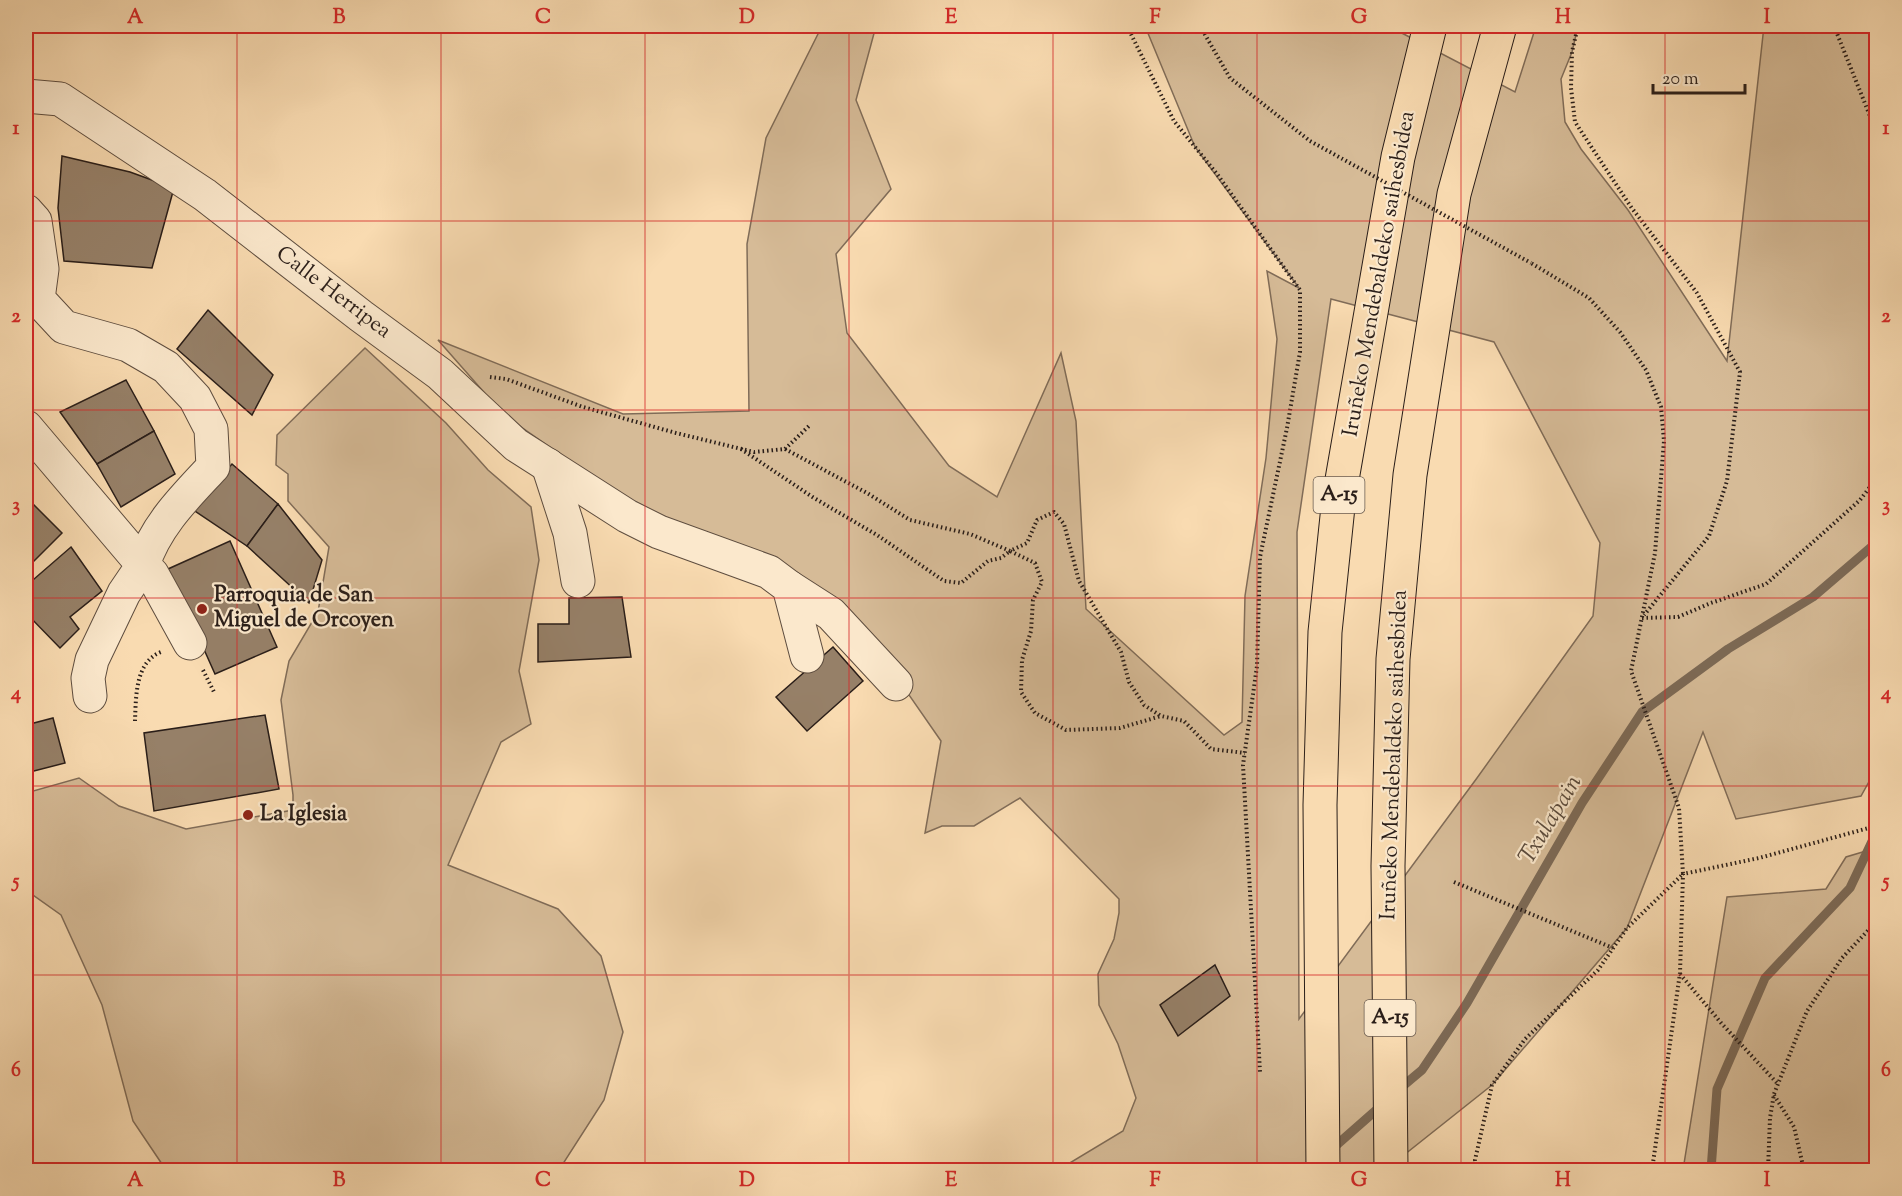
<svg xmlns="http://www.w3.org/2000/svg" width="1902" height="1196" font-family="'Sorts Mill Goudy',serif">
  <style>
    .green { fill: #d6bb97; stroke: #806c58; stroke-width: 1.5; fill-rule: evenodd }
    .lines { fill: none; stroke-linecap: round; stroke-linejoin: round }
    .stream { stroke: #7c6955; stroke-width: 9 }
    .building { fill: #968068; stroke: #2a1e19; stroke-width: 1.5 }
    .minor-casing { stroke: #5e4d3f; stroke-width: 35 }
    .highway-casing { stroke: #2a1e19; stroke-width: 35 }
    .path { stroke: #2a1e19; stroke-width: 4; stroke-dasharray: 1.5 3; stroke-linecap: butt }
    .minor { stroke: #fbe8cc; stroke-width: 33 }
    .highway { stroke: #f9dbb1; stroke-width: 33 }
    .path-bridge { stroke: #2a1e19; stroke-width: 4; stroke-dasharray: 1.5 3; stroke-linecap: butt }
    .grid { fill: none; stroke: #d62828; stroke-width: 1.5; stroke-opacity: 0.55 }
    .poi-dot { fill: #8f2418; stroke: #fbe8cc; stroke-width: 2 }
    .labels { text-anchor: middle; dominant-baseline: central; stroke-width: 4.5; stroke-linejoin: round; paint-order: stroke }
    .shield { fill: #fbe8cc; stroke: #695b4f; stroke-width: 1.5 }
    .shield-label { font-size: 21px; font-weight: bold; fill: #2a1e19 }
    .street-label { font-size: 22px; fill: #2a1e19; stroke: #fbe8cc }
    .poi-label { font-size: 22px; font-weight: bold; fill: #2a1e19; stroke: #fbe8cc; text-anchor: start }
    .water-label { font-size: 24px; font-style: italic; fill: #5a4a3c; stroke: #fbe8cc }
    .neatline { fill: none; stroke: #d62828; stroke-width: 2 }
    .grid-label { font-size: 20px; text-anchor: middle; font-weight: bold; fill: #d62828 }
  </style>
  <rect width="100%" height="100%" fill="#f9dbb1"/>
  <filter id="stains"><feTurbulence type="fractalNoise" baseFrequency=".00333" numOctaves="4"/><feColorMatrix values="0 0 0 0 .2 0 0 0 0 .09 0 0 0 0 .02 0 0 0 .5 -.17"/></filter>
  <radialGradient id="worn" r=".72"><stop offset=".6" stop-color="#630" stop-opacity="0"/><stop offset="1" stop-color="#630" stop-opacity=".3"/></radialGradient>
  <g class="green">
    <path d="M822,26H876L856,100L891,189L836,254L847,333L949,466L997,497L1061,353L1076,421L1086,609L1224,735L1242,722L1245,596L1266,458L1277,339L1267,271L1299,288L1195,147L1145,26H1397L1396,30L1515,92L1536,26H1578L1572,52L1561,79L1565,122L1581,149L1628,210L1727,361L1764,26H1876V769L1861,796L1736,819L1703,732L1627,928L1492,1085L1385,1170H1058L1123,1131L1136,1098L1118,1044L1099,1005L1098,974L1114,939L1119,913V899L1020,798L974,826H942L925,833L941,741L909,695L896,666L590,475L504,415L438,340L623,414L749,411L747,244L766,138ZM1331,299L1494,342L1600,543L1593,616L1477,778L1299,1019L1297,532Z"/>
    <polygon points="365,348 446,423 488,470 531,507 539,560 519,671 531,724 501,742 448,865 558,909 601,956 623,1032 604,1100 559,1170 173,1170 164,1167 133,1121 102,1005 61,915 26,890 26,793 79,778 119,806 186,829 293,810 293,795 281,700 289,661 318,612 329,547 288,501 288,474 276,465 277,435"/>
    <polygon points="1876,848 1876,1170 1683,1170 1727,897 1826,889 1846,857"/>
  </g>
  <g class="lines">
    <g class="stream">
      <polyline points="1397,1091 1422,1070 1467,1003 1582,803 1642,712 1728,649 1813,597 1876,543"/>
      <polyline points="1332,1149 1382,1105"/>
      <polyline points="1711,1170 1717,1089 1765,978 1850,888 1876,833"/>
    </g>
  </g>
  <g class="building">
    <polygon points="62,156 130,172 174,188 152,268 64,261 58,208"/>
    <polygon points="208,310 273,375 252,415 177,349"/>
    <polygon points="126,380 154,431 97,464 60,412"/>
    <polygon points="154,431 175,474 121,507 97,464"/>
    <polygon points="232,464 278,504 247,546 192,509"/>
    <polygon points="27,498 62,533 26,569 26,500"/>
    <polygon points="278,504 322,560 309,603 247,546"/>
    <polygon points="230,541 277,647 215,674 168,569"/>
    <polygon points="71,547 102,591 70,617 79,629 60,648 26,613 26,586"/>
    <polygon points="622,597 631,657 538,662 538,624 569,624 569,598"/>
    <polygon points="833,647 863,681 807,731 776,697"/>
    <polygon points="26,707 30,724 53,718 65,763 26,773"/>
    <polygon points="265,715 279,789 154,811 144,733"/>
    <polygon points="1215,965 1230,996 1178,1036 1160,1005"/>
  </g>
  <g class="lines">
    <g class="minor-casing">
      <g id="minor">
        <polyline points="26,96 60,99 205,195 361,316 440,374 516,445 627,516 659,532 769,572 789,587 807,656"/>
        <path d="M26,211L35,221L42,269L38,299L64,327L128,345L166,367L195,398L211,429L213,467C185,497 156,525 143,565L152,574L190,643"/>
        <polyline points="26,427 143,565 124,593 92,660 88,678 90,696"/>
        <polyline points="548,465 570,533 578,581"/>
        <polyline points="789,587 831,614 896,684"/>
      </g>
    </g>
    <g class="highway-casing">
      <g id="highway">
        <polyline points="1323,1170 1320,805 1325,632 1339,497 1398,157 1430,26"/>
        <polyline points="1391,1170 1388,866 1393,659 1410,475 1454,194 1500,26"/>
      </g>
    </g>
    <g class="path">
      <polyline points="1127,26 1174,121 1217,174 1300,290 1300,352 1287,428 1260,557 1257,666 1243,765 1260,1072"/>
      <polyline points="1200,26 1230,78 1310,141"/>
      <polyline points="1578,26 1572,52 1571,88 1575,122 1631,207 1697,293 1740,372 1727,481 1709,536 1644,615"/>
      <polyline points="1834,26 1876,131"/>
      <polyline points="490,377 506,379 583,407 676,433 754,452 785,449 810,425"/>
      <polyline points="741,449 814,498 877,535 944,581 961,583 988,561 1001,558 1010,551 1035,563 1042,582 1033,600 1031,631 1022,660 1021,692 1035,713 1066,730 1120,728 1161,716"/>
      <polyline points="785,449 867,493 910,520 970,534 1010,551 1027,543 1037,520 1054,512 1064,524 1079,581 1121,652 1129,682 1144,705 1161,716 1184,721 1211,749 1245,753"/>
      <polyline points="1642,618 1678,617 1711,603 1766,584 1860,500 1876,479"/>
      <polyline points="203,670 215,694"/>
      <path d="M135,721C136,697 135,662 161,652"/>
      <polyline points="1454,882 1613,948"/>
      <polyline points="1680,974 1722,1024 1777,1083"/>
      <polyline points="1774,1095 1794,1127 1804,1170"/>
      <polyline points="1476,1170 1475,1160 1492,1085 1525,1039 1598,970 1627,928 1683,874 1679,808 1631,671 1655,553 1664,441 1661,407 1646,370 1620,332 1589,298 1531,263"/>
      <polyline points="1652,1170 1680,973 1683,874 1759,858 1876,826"/>
      <polyline points="1768,1170 1770,1118 1774,1094 1807,1011 1842,958 1876,922"/>
    </g>
    <use href="#minor" class="minor"/>
    <use href="#highway" class="highway"/>
    <polyline class="path-bridge" points="1310,141 1531,263"/>
  </g>
  <path class="grid" d="M237,26V1170M441,26V1170M645,26V1170M849,26V1170M1053,26V1170M1257,26V1170M1461,26V1170M1665,26V1170M26,221H1876M26,410H1876M26,598H1876M26,786H1876M26,975H1876"/>
  <g class="poi-dot">
    <circle cx="202" cy="609" r="6"/>
    <circle cx="248" cy="815" r="6"/>
  </g>
  <g class="labels">
    <g class="shield">
      <rect x="1313.5" y="477" width="51" height="36" rx="4.5"/>
      <rect x="1364.5" y="1000" width="51" height="36" rx="4.5"/>
    </g>
    <g class="shield-label">
      <text x="1339" y="495">A-15</text>
      <text x="1390" y="1018">A-15</text>
    </g>
    <g class="street-label">
      <text transform="translate(1380 274) rotate(-80)">Iruñeko Mendebaldeko saihesbidea</text>
      <text transform="translate(333 293) rotate(37)">Calle Herripea</text>
      <text transform="translate(1395 755) rotate(-88)">Iruñeko Mendebaldeko saihesbidea</text>
    </g>
    <g class="poi-label">
      <text x="214" y="596">Parroquia de San<tspan x="214" dy="25">Miguel de Orcoyen</tspan></text>
      <text x="260" y="815">La Iglesia</text>
    </g>
    <g class="water-label">
      <text transform="translate(1551 820) rotate(-59)">Txulapain</text>
    </g>
  </g>
  <rect width="1902" height="1196" fill="none" stroke="#f9dbb1" stroke-width="66"/>
  <path d="M1653 84v9h92v-9" fill="none" stroke="#2a1e19" stroke-width="3"/>
  <text x="1662" y="84" font-size="18" fill="#2a1e19" stroke="#fbe8cc" stroke-width="4.5" paint-order="stroke">20 m</text>
  <rect x="33" y="33" width="1836" height="1130" class="neatline"/>
  <g class="grid-label">
    <text x="135" y="23">A</text>
    <text x="339" y="23">B</text>
    <text x="543" y="23">C</text>
    <text x="747" y="23">D</text>
    <text x="951" y="23">E</text>
    <text x="1155" y="23">F</text>
    <text x="1359" y="23">G</text>
    <text x="1563" y="23">H</text>
    <text x="1767" y="23">I</text>
    <text x="16" y="134">1</text>
    <text x="1886" y="134">1</text>
    <text x="16" y="322">2</text>
    <text x="1886" y="322">2</text>
    <text x="16" y="511">3</text>
    <text x="1886" y="511">3</text>
    <text x="16" y="699">4</text>
    <text x="1886" y="699">4</text>
    <text x="16" y="887">5</text>
    <text x="1886" y="887">5</text>
    <text x="16" y="1076">6</text>
    <text x="1886" y="1076">6</text>
    <text x="135" y="1186">A</text>
    <text x="339" y="1186">B</text>
    <text x="543" y="1186">C</text>
    <text x="747" y="1186">D</text>
    <text x="951" y="1186">E</text>
    <text x="1155" y="1186">F</text>
    <text x="1359" y="1186">G</text>
    <text x="1563" y="1186">H</text>
    <text x="1767" y="1186">I</text>
  </g>
  <rect width="100%" height="100%" filter="url(#stains)"/>
  <rect width="100%" height="100%" fill="url(#worn)"/>
</svg>
